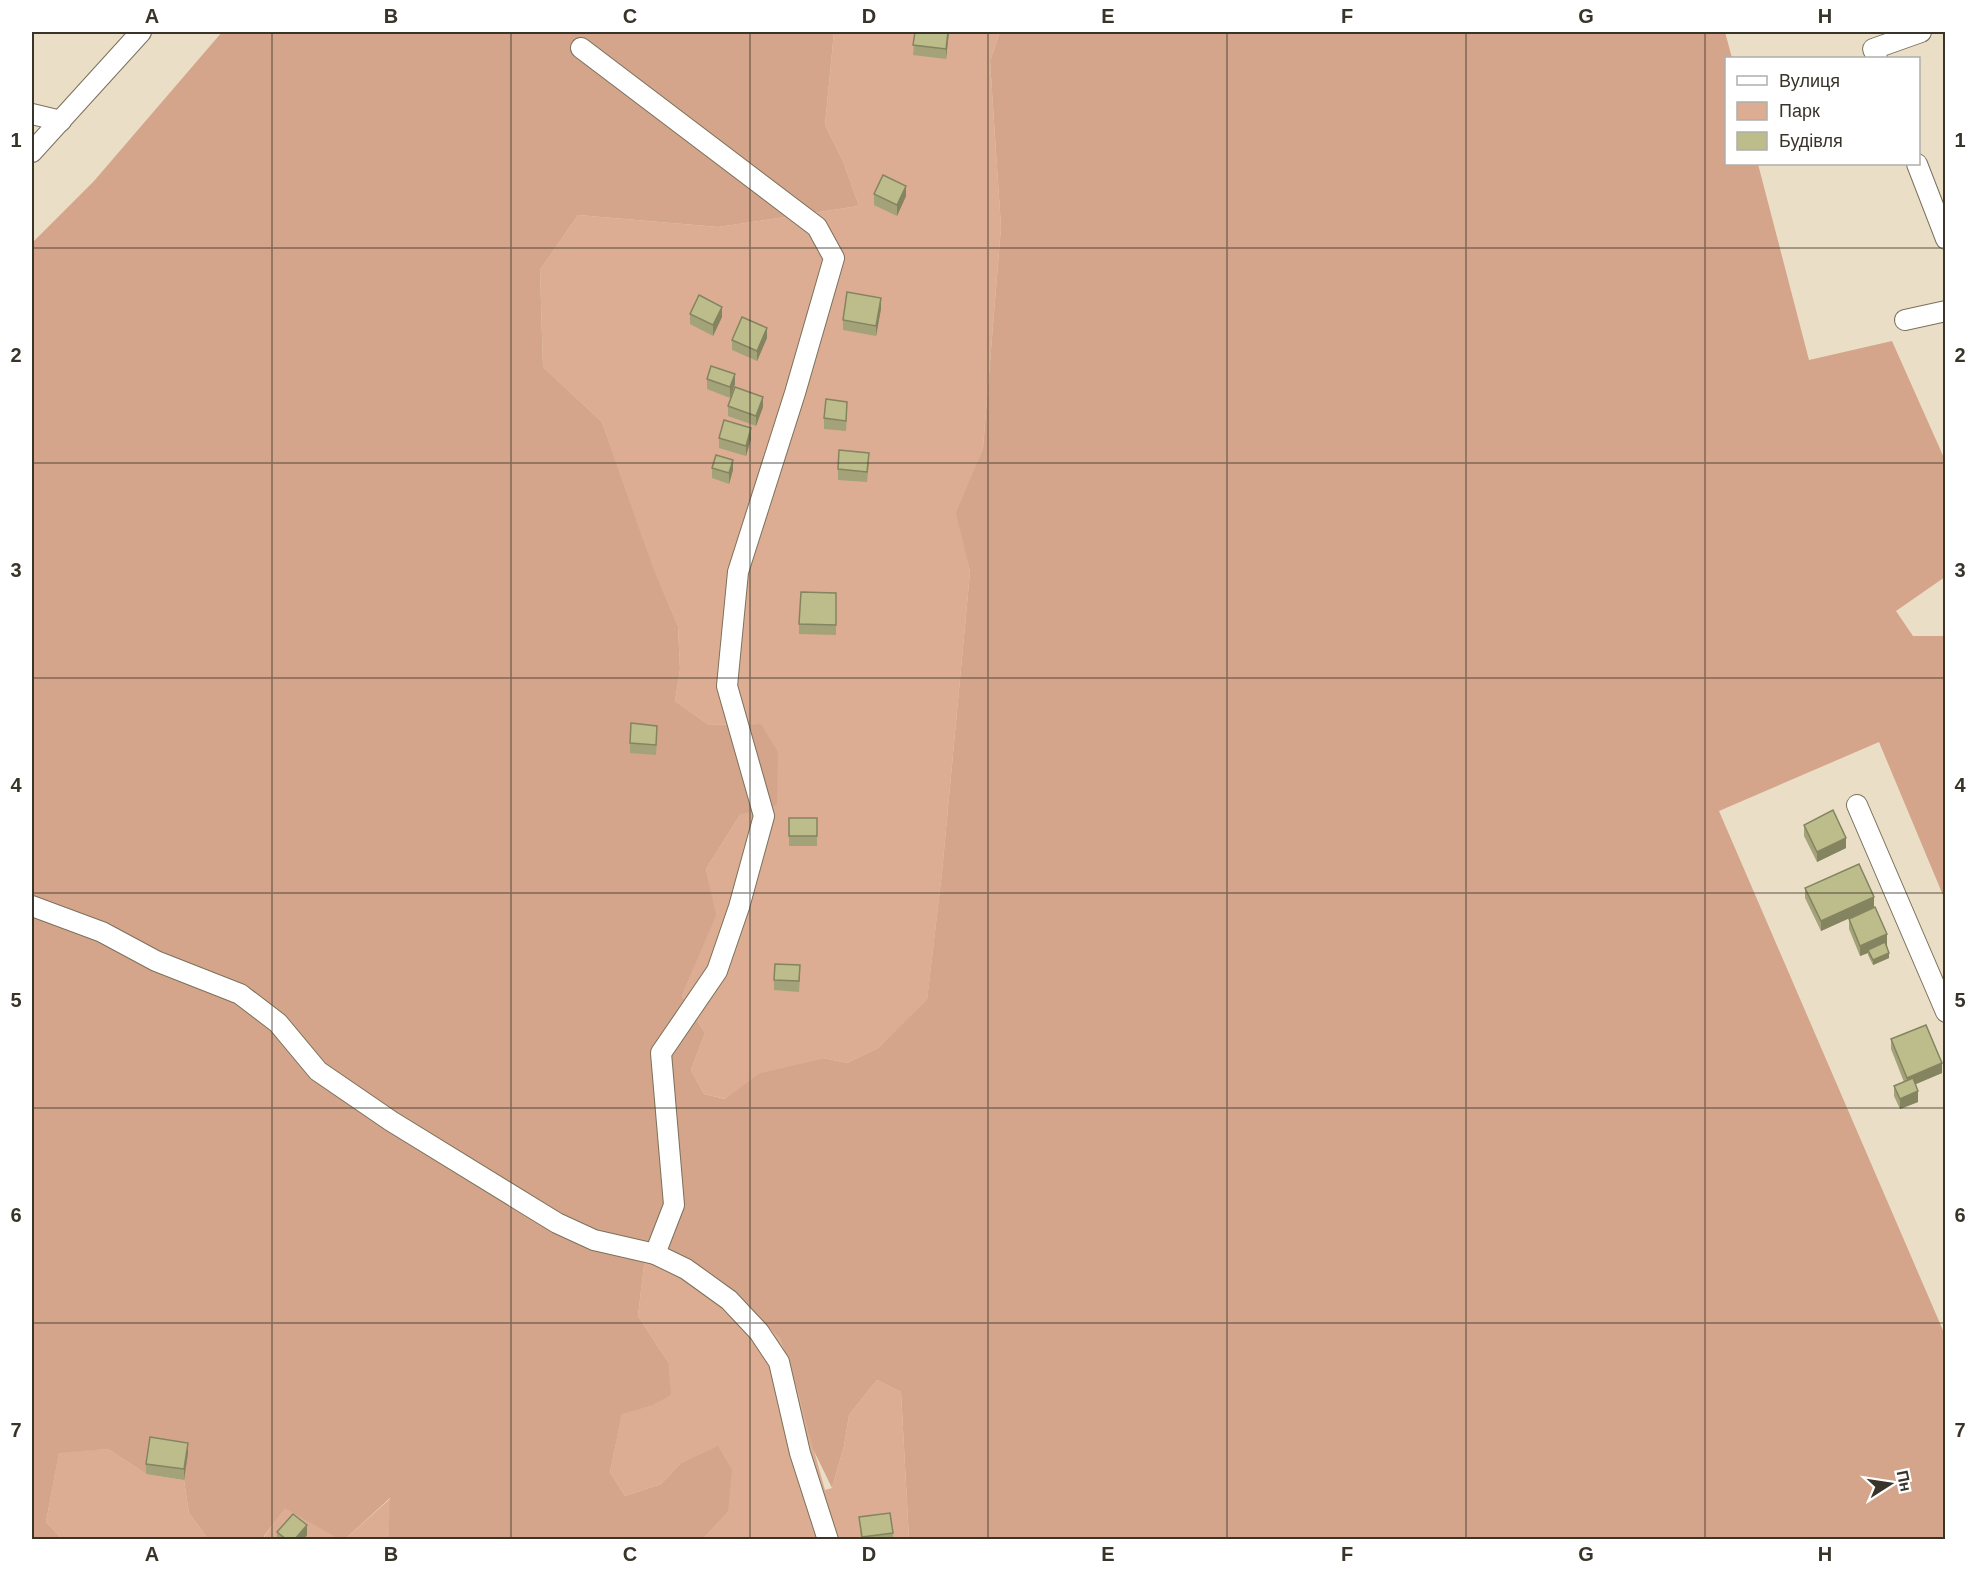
<svg xmlns="http://www.w3.org/2000/svg" width="1977" height="1571" font-family="Helvetica,sans-serif">
  <style>
    .green { fill: #dcad93 }
    .forest { fill: #d4a58b }
    .lines { fill: none; stroke-linecap: round; stroke-linejoin: round }
    .street-casing { stroke: #7b715b; stroke-width: 22 }
    .street { stroke: #fff; stroke-width: 20 }
    .wall { fill: #a3a278 }
    .shaded-wall { fill: #848461 }
    .building { fill: #bdbc8b; stroke: #848461; stroke-width: 1.5 }
    .grid { fill: none; stroke: #38342a; stroke-width: 1.5; stroke-opacity: 0.55 }
    .neatline { fill: none; stroke: #38342a; stroke-width: 2 }
    .grid-label { font-size: 20px; text-anchor: middle; font-weight: bold; fill: #38342a }
  </style>
  <rect width="100%" height="100%" fill="#eadfc6"/>
  <g class="green">
    <polygon points="834,32 1000,32 990,61 1001,227 983,448 957,513 970,572 942,872 927,1001 878,1048 847,1063 823,1058 761,1073 726,1099 704,1094 691,1070 705,1033 682,996 715,915 706,869 740,815 777,804 761,724 709,725 675,701 680,669 678,626 654,571 602,422 543,367 540,270 578,215 718,227 859,206 843,161 825,125"/>
    <polygon points="645,1257 731,1291 780,1339 797,1389 825,1490 832,1488 844,1446 849,1415 877,1380 901,1392 909,1539 703,1539 728,1512 680,1464 661,1484 625,1496 610,1472 622,1413 651,1406 668,1362 638,1316"/>
    <polygon points="108,1449 146,1474 184,1480 189,1513 208,1539 62,1539 46,1522 59,1452"/>
    <polygon points="391,1498 388,1539 345,1539"/>
    <polygon points="285,1507 338,1539 262,1540"/>
  </g>
  <g class="forest">
    <polygon points="222,32 834,32 825,125 843,161 859,206 718,227 578,215 540,270 543,367 602,422 654,570 678,626 680,669 675,701 709,725 761,724 778,752 777,805 740,815 706,869 716,915 682,996 705,1033 691,1070 704,1094 725,1099 760,1073 823,1058 847,1063 878,1048 927,1000 942,872 970,572 956,513 983,448 1001,227 990,61 1000,32 1725,32 1732,58 1726,58 1726,164 1758,164 1809,360 1892,341 1945,460 1945,577 1896,611 1913,636 1945,636 1945,900 1879,742 1719,811 1945,1335 1945,1539 909,1539 901,1392 877,1380 849,1415 844,1446 832,1488 813,1449 797,1389 780,1339 731,1290 559,1220 321,1066 285,1025 32,900 32,243 94,181"/>
    <polygon points="32,914 100,938 238,999 273,1028 538,1220 645,1257 638,1316 668,1362 671,1395 651,1406 622,1414 610,1472 625,1496 661,1484 680,1464 718,1446 732,1470 728,1512 703,1539 388,1539 390,1498 345,1539 338,1539 285,1508 262,1539 208,1539 189,1513 184,1480 146,1474 108,1449 59,1453 46,1522 62,1539 32,1539"/>
  </g>
  <g class="lines">
    <g class="street-casing">
      <g id="street">
        <polyline points="581,48 817,227 834,258 795,393 738,572 727,686 764,816 739,907 717,971 661,1053 674,1205 655,1254"/>
        <polyline points="1877,58 1873,49 1921,32"/>
        <polyline points="32,114 61,121"/>
        <polyline points="32,152 141,32"/>
        <polyline points="1917,164 1946,239"/>
        <polyline points="1905,320 1946,311"/>
        <polyline points="1857,805 1946,1012"/>
        <polyline points="32,906 102,932 156,961 240,994 278,1023 318,1071 391,1121 557,1223 594,1240 655,1254 686,1269 729,1300 759,1332 779,1362 800,1453 828,1540"/>
      </g>
    </g>
    <use href="#street" class="street"/>
  </g>
  <g class="wall">
    <polygon points="915,32 949,32 946,59 913,55"/>
    <polygon points="874,194 906,196 897,216 874,205"/>
    <polygon points="881,309 876,336 843,330 843,320"/>
    <polygon points="690,314 722,317 713,336 690,324"/>
    <polygon points="767,338 757,361 732,350 732,340"/>
    <polygon points="707,379 735,384 730,398 707,389"/>
    <polygon points="728,406 763,407 756,426 728,416"/>
    <polygon points="847,412 846,431 824,429 824,418"/>
    <polygon points="719,438 751,439 746,456 719,448"/>
    <polygon points="869,463 867,482 838,480 838,469"/>
    <polygon points="712,468 733,470 729,484 712,478"/>
    <polygon points="836,593 836,635 799,634 799,624"/>
    <polygon points="657,736 656,755 630,753 630,743"/>
    <rect x="789" y="818" width="28" height="28"/>
    <polygon points="1804,825 1846,848 1817,862 1804,836"/>
    <polygon points="1805,888 1874,907 1821,931 1805,898"/>
    <polygon points="1849,919 1887,945 1889,958 1873,965 1868,955 1868,953 1860,956 1849,929"/>
    <polygon points="800,976 799,992 774,990 774,980"/>
    <polygon points="1891,1039 1942,1073 1915,1084 1918,1102 1900,1109 1894,1096 1894,1086 1904,1082 1891,1049"/>
    <polygon points="188,1453 184,1480 146,1474 146,1464"/>
    <polygon points="859,1517 893,1533 893,1539 861,1539"/>
    <polygon points="277,1532 307,1535 304,1539 277,1539"/>
  </g>
  <g class="shaded-wall">
    <polygon points="948,32 949,32 946,59 946,49"/>
    <polygon points="906,186 906,196 897,216 897,205"/>
    <polygon points="881,298 881,309 876,336 876,326"/>
    <polygon points="722,307 722,317 713,336 713,325"/>
    <polygon points="767,328 767,338 757,361 757,351"/>
    <polygon points="735,374 735,384 730,398 730,387"/>
    <polygon points="763,397 763,407 756,426 756,416"/>
    <polygon points="751,428 751,439 746,456 746,446"/>
    <polygon points="733,460 733,470 729,484 729,473"/>
    <polygon points="1846,838 1846,848 1817,862 1817,852"/>
    <polygon points="1874,897 1874,907 1821,931 1821,921"/>
    <polygon points="1887,934 1887,945 1869,952 1868,950 1868,953 1860,956 1860,946"/>
    <polygon points="1889,953 1889,958 1873,965 1873,960"/>
    <polygon points="1942,1063 1942,1073 1907,1088 1907,1078"/>
    <polygon points="1918,1091 1918,1102 1900,1109 1900,1099"/>
    <polygon points="188,1443 188,1453 184,1480 184,1469"/>
    <polygon points="307,1525 307,1535 304,1539 295,1539"/>
  </g>
  <g class="building">
    <polygon points="915,32 948,32 946,49 913,45"/>
    <polygon points="883,175 906,186 897,205 874,194"/>
    <polygon points="847,292 881,298 876,326 843,320"/>
    <polygon points="699,295 722,307 713,325 690,314"/>
    <polygon points="742,317 767,328 757,351 732,340"/>
    <polygon points="711,366 735,374 730,387 707,379"/>
    <polygon points="735,387 763,397 756,416 728,406"/>
    <polygon points="826,399 847,402 846,421 824,418"/>
    <polygon points="724,420 751,428 746,446 719,438"/>
    <polygon points="839,450 869,453 867,472 838,469"/>
    <polygon points="716,455 733,460 729,473 712,468"/>
    <polygon points="801,592 836,593 836,625 799,624"/>
    <polygon points="631,723 657,726 656,745 630,743"/>
    <polygon points="1833,810 1846,838 1817,852 1804,825"/>
    <rect x="789" y="818" width="28" height="18"/>
    <polygon points="1859,864 1874,897 1821,921 1805,888"/>
    <polygon points="1875,907 1887,934 1860,946 1849,919"/>
    <polygon points="1885,942 1889,953 1873,960 1868,950"/>
    <polygon points="775,964 800,965 799,981 774,980"/>
    <polygon points="1926,1025 1942,1063 1907,1078 1891,1039"/>
    <polygon points="1913,1078 1918,1091 1900,1099 1894,1086"/>
    <polygon points="150,1437 188,1443 184,1469 146,1464"/>
    <polygon points="890,1513 893,1533 862,1537 859,1517"/>
    <polygon points="293,1514 307,1525 295,1539 286,1539 277,1532"/>
  </g>
  <path class="grid" d="M272,32V1540M511,32V1540M750,32V1540M988,32V1540M1227,32V1540M1466,32V1540M1705,32V1540M32,248H1946M32,463H1946M32,678H1946M32,893H1946M32,1108H1946M32,1323H1946"/>
  <rect width="1977" height="1571" fill="none" stroke="#ffffff" stroke-width="66"/>
  <rect x="1725" y="57" width="195" height="108" fill="#ffffff" stroke="#afaeaa" stroke-width="1.5"/>
  <rect x="1737" y="76" width="30" height="9" fill="#ffffff" stroke="#afaeaa" stroke-width="1.5"/>
  <text x="1779" y="87" font-size="18" fill="#38342a">Вулиця</text>
  <rect x="1737" y="102" width="30" height="18" fill="#dcad93" stroke="#afaeaa" stroke-width="1.5"/>
  <text x="1779" y="117" font-size="18" fill="#38342a">Парк</text>
  <rect x="1737" y="132" width="30" height="18" fill="#bdbc8b" stroke="#afaeaa" stroke-width="1.5"/>
  <text x="1779" y="147" font-size="18" fill="#38342a">Будівля</text>
  <g transform="translate(1890 1484) rotate(78)" stroke="#ffffff" stroke-width="4.5" paint-order="stroke">
  <path d="M0-4.5L10 22L0 15L-10 22Z" fill="#38342a"/>
  <text y="-9" font-size="16" font-weight="bold" text-anchor="middle" fill="#38342a">Пн</text>
  </g>
  <rect x="33" y="33" width="1911" height="1505" class="neatline"/>
  <g class="grid-label">
    <text x="152" y="23">A</text>
    <text x="391" y="23">B</text>
    <text x="630" y="23">C</text>
    <text x="869" y="23">D</text>
    <text x="1108" y="23">E</text>
    <text x="1347" y="23">F</text>
    <text x="1586" y="23">G</text>
    <text x="1825" y="23">H</text>
    <text x="16" y="147">1</text>
    <text x="1960" y="147">1</text>
    <text x="16" y="362">2</text>
    <text x="1960" y="362">2</text>
    <text x="16" y="577">3</text>
    <text x="1960" y="577">3</text>
    <text x="16" y="792">4</text>
    <text x="1960" y="792">4</text>
    <text x="16" y="1007">5</text>
    <text x="1960" y="1007">5</text>
    <text x="16" y="1222">6</text>
    <text x="1960" y="1222">6</text>
    <text x="16" y="1437">7</text>
    <text x="1960" y="1437">7</text>
    <text x="152" y="1561">A</text>
    <text x="391" y="1561">B</text>
    <text x="630" y="1561">C</text>
    <text x="869" y="1561">D</text>
    <text x="1108" y="1561">E</text>
    <text x="1347" y="1561">F</text>
    <text x="1586" y="1561">G</text>
    <text x="1825" y="1561">H</text>
  </g>
</svg>
